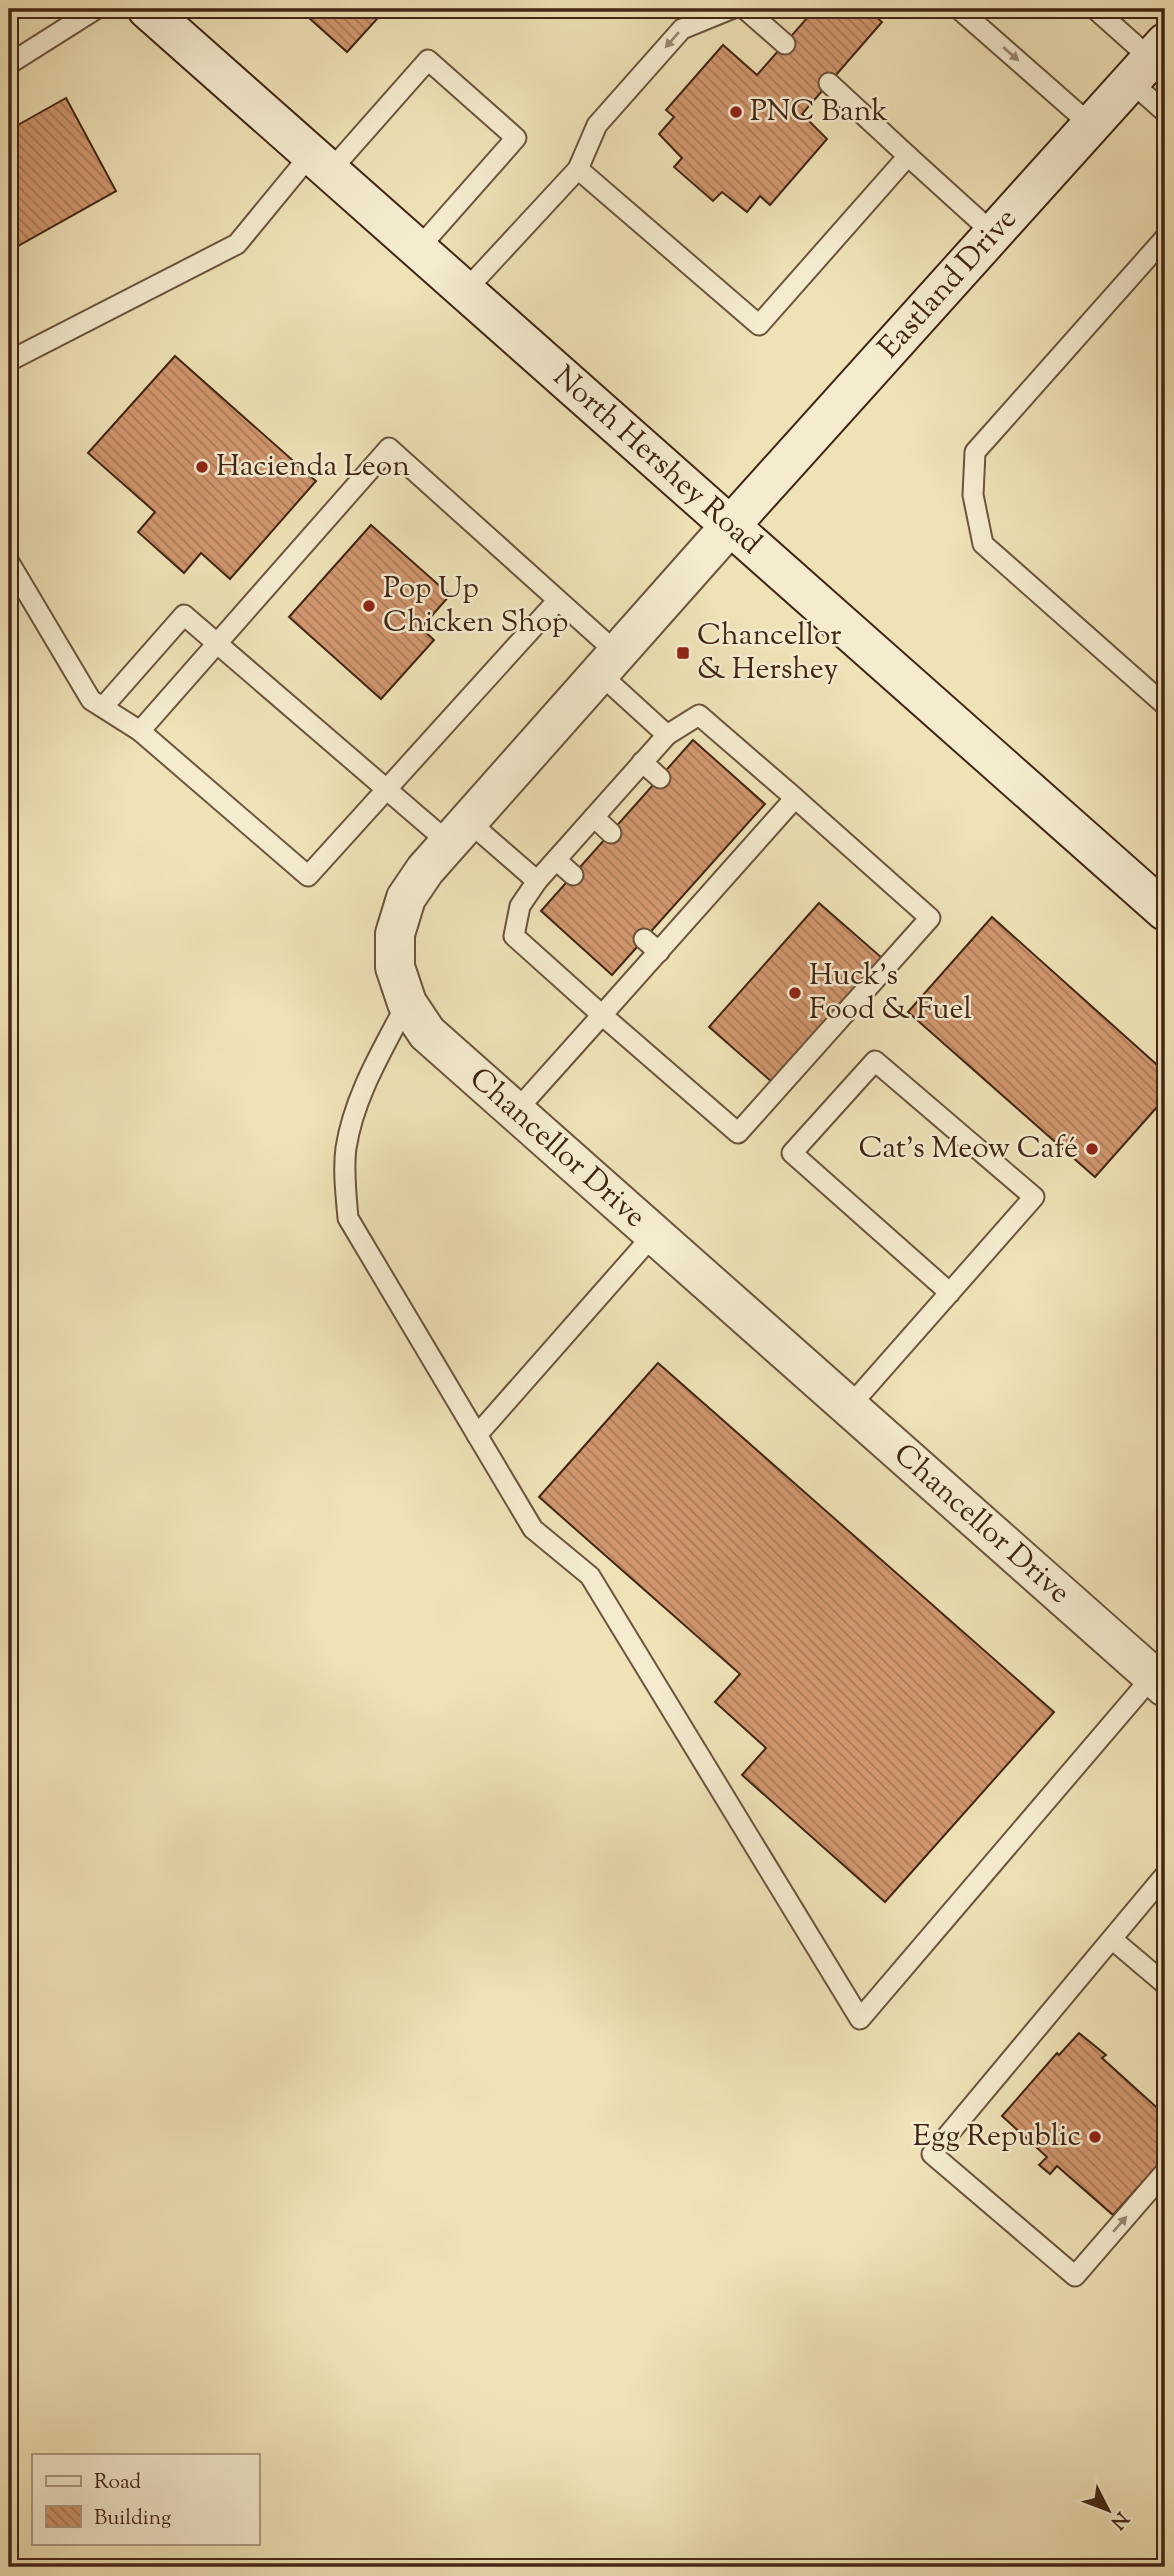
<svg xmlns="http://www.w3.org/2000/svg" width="1174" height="2576" font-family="'Sorts Mill Goudy',serif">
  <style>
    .building { fill: url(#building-back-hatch); stroke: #412514; stroke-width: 2 }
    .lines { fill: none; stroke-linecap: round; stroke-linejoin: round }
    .lane-casing { stroke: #6c543d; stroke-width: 23 }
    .street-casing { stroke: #6c543d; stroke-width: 42 }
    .secondary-casing { stroke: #412514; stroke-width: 42 }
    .lane { stroke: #f5ecd0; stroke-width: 19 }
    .street { stroke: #f5ecd0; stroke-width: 38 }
    .secondary { stroke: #f5ecd0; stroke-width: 38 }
    .oneway { fill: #9b8872 }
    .poi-dot { fill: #8f2418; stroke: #f5ecd0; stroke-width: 2.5 }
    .labels { text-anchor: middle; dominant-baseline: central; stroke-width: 5; stroke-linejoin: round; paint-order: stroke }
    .poi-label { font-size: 30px; fill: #412514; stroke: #f5ecd0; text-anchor: start }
    .street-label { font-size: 30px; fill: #412514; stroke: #f5ecd0 }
  </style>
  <defs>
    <pattern id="building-back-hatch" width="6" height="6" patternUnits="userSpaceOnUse" patternTransform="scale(1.75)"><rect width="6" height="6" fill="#d2976f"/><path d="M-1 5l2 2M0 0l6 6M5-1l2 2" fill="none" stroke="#ac7b5a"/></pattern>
  </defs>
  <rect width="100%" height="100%" fill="#efe2b7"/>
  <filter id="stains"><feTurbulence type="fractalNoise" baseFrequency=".00286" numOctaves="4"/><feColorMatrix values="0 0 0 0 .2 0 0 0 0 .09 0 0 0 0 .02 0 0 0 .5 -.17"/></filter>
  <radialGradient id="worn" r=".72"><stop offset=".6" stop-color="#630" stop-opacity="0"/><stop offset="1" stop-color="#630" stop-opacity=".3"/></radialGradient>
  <g class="building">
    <polygon points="299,9 386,9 347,52"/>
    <polygon points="815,9 867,9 882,22 802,114 827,139 770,205 760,196 747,212 722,192 713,201 674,167 682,158 659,134 674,117 666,110 723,45 757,75"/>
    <polygon points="66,98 116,191 9,251 9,130"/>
    <polygon points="175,356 316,481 230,579 201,553 184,573 138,532 155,512 88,453"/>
    <polygon points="371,525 450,595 421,628 434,640 381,699 289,617"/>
    <polygon points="693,740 765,804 612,975 541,911"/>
    <polygon points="819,903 882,958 772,1082 709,1027"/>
    <polygon points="992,917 1165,1072 1165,1098 1095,1177 908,1012"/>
    <polygon points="658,1363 1054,1712 885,1902 742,1775 766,1748 715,1702 740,1674 539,1497"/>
    <polygon points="1079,2033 1106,2055 1102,2058 1165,2115 1165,2157 1113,2215 1057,2166 1050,2174 1039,2165 1047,2157 1002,2116 1057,2053 1059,2055"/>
  </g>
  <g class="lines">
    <g class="lane-casing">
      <g id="lane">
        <polyline points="745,9 785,44"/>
        <polyline points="959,9 1092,126"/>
        <polyline points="1095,9 1151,59"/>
        <polyline points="9,64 96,9"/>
        <polyline points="1131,82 1165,112"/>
        <polyline points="829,83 908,156"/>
        <polyline points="578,169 597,125 682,29 731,9"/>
        <polyline points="330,171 428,60 516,138 418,249"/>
        <polyline points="1165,238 975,452 973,495 983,544 1165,705"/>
        <polyline points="465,291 578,169 759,325 908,156 994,234"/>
        <polyline points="9,361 237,244 311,154"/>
        <polyline points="9,562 91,700 140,731"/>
        <polyline points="558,600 308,876 140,731 389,448 617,653"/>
        <polyline points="103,707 184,615 449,843"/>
        <polyline points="667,735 699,715 795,798 602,1015 738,1133 930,918 795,798"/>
        <polyline points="642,762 660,778"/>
        <polyline points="594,817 611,833"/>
        <polyline points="468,821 537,881 667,735 599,673"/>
        <polyline points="556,860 573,875"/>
        <polyline points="644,939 659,952"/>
        <path d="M407,1003C383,1049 354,1096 346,1148C343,1170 346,1195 348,1218L533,1529L590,1576L860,2019L1158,1670"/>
        <polyline points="516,1111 602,1015 514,936 520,906 537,881"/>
        <polyline points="849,1407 1034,1197 875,1061 792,1153 950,1293"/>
        <polyline points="477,1435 654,1234"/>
        <polyline points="1165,1875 932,2154 1075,2276 1165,2172"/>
        <polyline points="1112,1939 1165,1984"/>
      </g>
    </g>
    <g class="street-casing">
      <g id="street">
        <path id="s1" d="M730,526L425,870L406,898L395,934V967L407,1003L427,1033L1165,1687"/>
      </g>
    </g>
    <g class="secondary-casing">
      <g id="secondary">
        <path id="s2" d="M147,9L1165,911"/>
        <path id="s3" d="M730,526L1165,43"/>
      </g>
    </g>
    <use href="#lane" class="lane"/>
    <use href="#street" class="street"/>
    <use href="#secondary" class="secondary"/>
  </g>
  <defs><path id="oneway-solid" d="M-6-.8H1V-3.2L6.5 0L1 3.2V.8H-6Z" transform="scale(1.75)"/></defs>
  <g class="oneway">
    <use href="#oneway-solid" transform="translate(672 40) rotate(131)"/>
    <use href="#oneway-solid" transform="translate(1011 54) rotate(41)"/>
    <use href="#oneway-solid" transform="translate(1120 2224) rotate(-49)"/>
  </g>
  <g class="poi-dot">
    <circle cx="736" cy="112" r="7"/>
    <circle cx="202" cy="467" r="7"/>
    <circle cx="369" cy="606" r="7"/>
    <rect x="676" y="646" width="14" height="14" rx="3.5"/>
    <circle cx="795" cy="993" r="7"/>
    <circle cx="1092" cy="1149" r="7"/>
    <circle cx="1095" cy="2137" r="7"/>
  </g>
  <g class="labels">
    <g class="poi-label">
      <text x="750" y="112">PNC Bank</text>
      <text x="216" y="467">Hacienda Leon</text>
      <text x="383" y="589">Pop Up<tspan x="383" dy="34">Chicken Shop</tspan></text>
      <text x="697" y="636">Chancellor<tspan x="697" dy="34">&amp; Hershey</tspan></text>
      <text x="809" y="976">Huck's<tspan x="809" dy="34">Food &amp; Fuel</tspan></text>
      <text x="1078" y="1149" text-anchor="end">Cat’s Meow Café</text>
      <text x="1081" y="2137" text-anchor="end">Egg Republic</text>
    </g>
    <g class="street-label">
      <text stroke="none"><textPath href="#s3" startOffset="326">Eastland Drive</textPath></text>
      <text stroke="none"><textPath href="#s2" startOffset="681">North Hershey Road</textPath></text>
      <text stroke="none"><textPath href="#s1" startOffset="812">Chancellor Drive</textPath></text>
      <text stroke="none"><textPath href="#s1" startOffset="1379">Chancellor Drive</textPath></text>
    </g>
  </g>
  <rect width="1174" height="2576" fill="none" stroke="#efe2b7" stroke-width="35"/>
  <rect x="10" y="10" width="1153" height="2555" fill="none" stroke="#412514" stroke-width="3.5"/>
  <rect x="18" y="18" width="1139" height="2541" fill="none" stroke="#412514" stroke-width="2"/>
  <rect x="32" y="2454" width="228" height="91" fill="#f5ecd0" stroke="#ad9c85" stroke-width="2"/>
  <rect x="46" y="2476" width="35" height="10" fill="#f5ecd0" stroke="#ad9c85" stroke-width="2"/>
  <text x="94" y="2488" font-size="21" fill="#412514">Road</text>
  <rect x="46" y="2506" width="35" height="21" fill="url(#building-back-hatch)" stroke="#ad9c85" stroke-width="2"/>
  <text x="94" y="2524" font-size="21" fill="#412514">Building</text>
  <g transform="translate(1108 2510) rotate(132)" stroke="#f5ecd0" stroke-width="5" paint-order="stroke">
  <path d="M0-5L12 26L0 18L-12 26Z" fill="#412514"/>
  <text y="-10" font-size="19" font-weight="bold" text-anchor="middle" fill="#412514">N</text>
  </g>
  <rect width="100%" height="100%" filter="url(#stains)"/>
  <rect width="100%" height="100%" fill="url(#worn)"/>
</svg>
